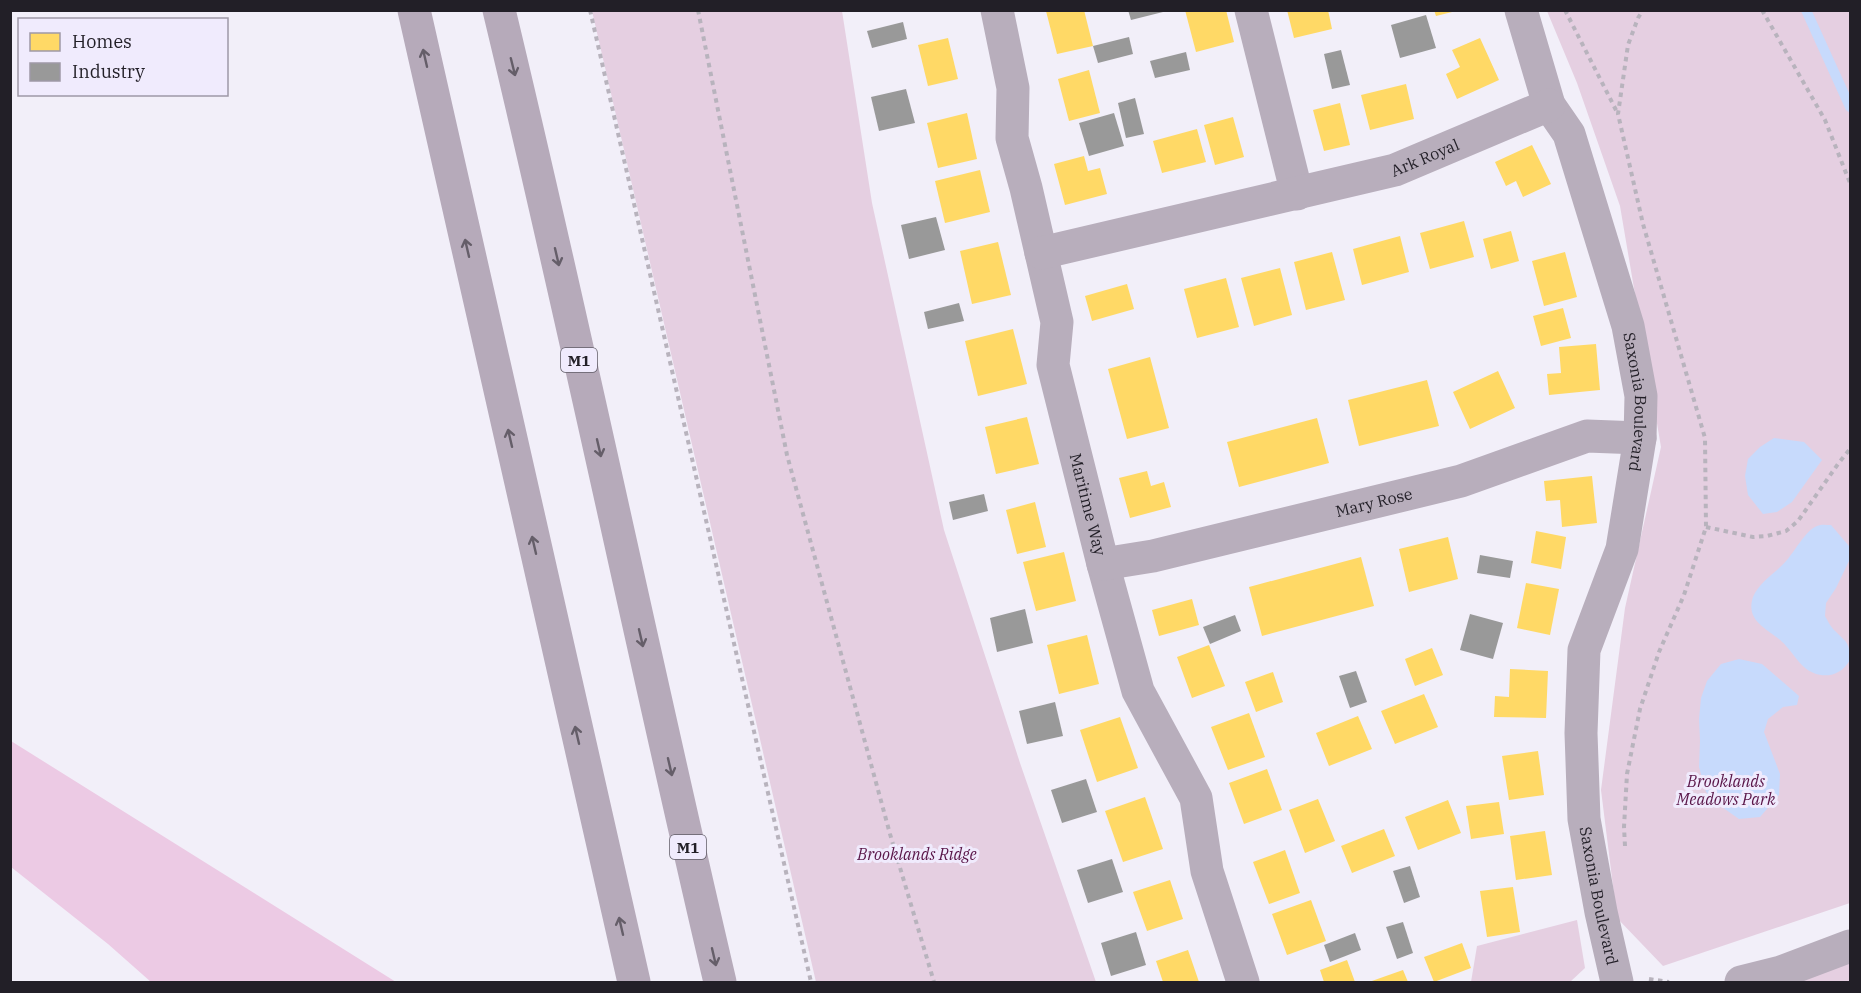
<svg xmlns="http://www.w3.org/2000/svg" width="1861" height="993" font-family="'IBM Plex Serif',serif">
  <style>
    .green { fill: #e5cfe1 }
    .forest { fill: #eccae4 }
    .water { fill: #c7dafc }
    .homes { fill: #ffd966 }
    .industry { fill: #999 }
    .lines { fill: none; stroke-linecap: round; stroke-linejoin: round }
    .stream { stroke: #c7dafc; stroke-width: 10 }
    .path { stroke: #b8b3bd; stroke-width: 4; stroke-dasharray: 4.5 4.5; stroke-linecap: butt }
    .minor { stroke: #b8aebc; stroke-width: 33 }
    .highway { stroke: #b6aaba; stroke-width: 33 }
    .oneway { stroke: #655e69 }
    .labels { text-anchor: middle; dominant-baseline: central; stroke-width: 6; stroke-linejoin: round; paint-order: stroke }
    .shield { fill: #f0ebfd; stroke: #605c67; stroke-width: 1.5 }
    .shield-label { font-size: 15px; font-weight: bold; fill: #221f27 }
    .street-label { font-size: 16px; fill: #221f27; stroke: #f0ebfd }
    .park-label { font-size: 16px; font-style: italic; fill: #591548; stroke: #f0ebfd }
  </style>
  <rect width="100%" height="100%" fill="#f2eff9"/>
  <g class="green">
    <polygon points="592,11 842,11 872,203 944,530 1020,763 1096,982 816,982"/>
    <polygon points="1547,11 1850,11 1850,903 1663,966 1617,918 1601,790 1625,608 1661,447 1620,206 1577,83"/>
    <polygon points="1577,920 1585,968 1570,982 1471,982 1477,946"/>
    <polygon points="1850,956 1850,982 1774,982"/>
  </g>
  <polygon class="forest" points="11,741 396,982 151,982 108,944 11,867"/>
  <g class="water">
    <polygon points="1774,438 1804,442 1822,460 1792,502 1777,512 1763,514 1748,495 1745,476 1748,459 1760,447"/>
    <path d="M1831,525L1849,546V561L1836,588L1826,603L1825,616C1828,621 1830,626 1834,630C1846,642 1850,642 1850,660C1840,678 1819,680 1804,667C1797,661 1792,652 1786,646C1773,630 1744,624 1753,597C1759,582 1777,572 1787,560C1795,551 1806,530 1817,526C1821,524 1827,525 1831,525Z"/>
    <polygon points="1739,659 1762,664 1799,696 1797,705 1783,707 1768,719 1764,732 1780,774 1779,795 1760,817 1739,819 1722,807 1706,792 1699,767 1700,741 1699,719 1701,698 1707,681 1721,664"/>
  </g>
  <g class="homes">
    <polygon points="1084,10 1093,46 1057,54 1046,11"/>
    <polygon points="1185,10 1226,10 1234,42 1196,52"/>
    <polygon points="1287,10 1328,10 1332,29 1294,38"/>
    <polygon points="1434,10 1456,10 1456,11 1436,16"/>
    <polygon points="948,38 958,79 928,86 918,45"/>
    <polygon points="1480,38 1499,80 1457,99 1446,74 1460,67 1452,50"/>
    <polygon points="1089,70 1100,113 1069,121 1058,79"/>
    <polygon points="1406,84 1414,119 1370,130 1361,95"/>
    <polygon points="1340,103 1350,145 1324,151 1313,110"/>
    <polygon points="967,113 977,159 938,168 927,123"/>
    <polygon points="1233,117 1244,157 1215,165 1204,125"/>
    <polygon points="1197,129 1206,162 1162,173 1153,141"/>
    <polygon points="1532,145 1551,184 1523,197 1516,181 1506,186 1495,162"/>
    <polygon points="1084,156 1088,171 1100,168 1107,194 1065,205 1054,164"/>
    <polygon points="980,170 990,212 945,223 935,181"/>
    <polygon points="1464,221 1474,257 1430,269 1420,233"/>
    <polygon points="1511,231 1519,261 1491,269 1483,239"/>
    <polygon points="1400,236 1409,272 1362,285 1353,249"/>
    <polygon points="998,242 1011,295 972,304 960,251"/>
    <polygon points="1332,252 1345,300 1306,310 1294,262"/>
    <polygon points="1565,252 1577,297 1544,306 1532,261"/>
    <polygon points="1280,268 1292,315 1254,326 1241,278"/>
    <polygon points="1226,278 1239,327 1197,338 1184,289"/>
    <polygon points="1127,284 1134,309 1092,321 1085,296"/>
    <polygon points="1563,308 1571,338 1541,346 1533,316"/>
    <polygon points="1013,329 1027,384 978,396 965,341"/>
    <polygon points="1596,344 1600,390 1549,395 1547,374 1561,373 1559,347"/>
    <polygon points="1150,357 1169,428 1127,439 1108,369"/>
    <polygon points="1498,371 1515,408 1470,429 1453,392"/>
    <polygon points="1427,380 1439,426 1359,446 1348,400"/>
    <polygon points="1027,417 1039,464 996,474 985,427"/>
    <polygon points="1317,418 1329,463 1239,487 1227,442"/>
    <polygon points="1147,471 1151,486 1164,482 1171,507 1130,518 1119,478"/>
    <polygon points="1592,476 1597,523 1562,527 1560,500 1546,501 1544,481"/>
    <polygon points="1035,502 1046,547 1017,554 1006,510"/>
    <polygon points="1536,531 1566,537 1561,569 1531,563"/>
    <polygon points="1448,537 1458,579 1409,592 1399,549"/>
    <polygon points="1064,552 1076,601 1036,611 1023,562"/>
    <polygon points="1361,557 1374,606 1262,636 1249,587"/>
    <polygon points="1526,583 1559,589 1550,635 1517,628"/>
    <polygon points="1192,599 1199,625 1159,636 1152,610"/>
    <polygon points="1087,635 1099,684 1059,694 1047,645"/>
    <polygon points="1209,645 1225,686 1192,698 1177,657"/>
    <polygon points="1432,648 1443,675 1415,686 1405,659"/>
    <polygon points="1510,669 1548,671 1546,718 1494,717 1495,696 1509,697"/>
    <polygon points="1273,672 1283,702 1256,712 1245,682"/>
    <polygon points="1424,694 1438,727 1395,744 1381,711"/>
    <polygon points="1249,713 1265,757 1228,770 1211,727"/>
    <polygon points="1358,716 1372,749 1329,766 1316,733"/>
    <polygon points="1120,717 1138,768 1097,782 1080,730"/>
    <polygon points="1538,751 1544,795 1509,800 1502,756"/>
    <polygon points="1267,769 1282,810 1244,824 1229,783"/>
    <polygon points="1145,797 1163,849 1123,862 1105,811"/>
    <polygon points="1318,799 1335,841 1305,853 1289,810"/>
    <polygon points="1448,800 1461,833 1418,850 1405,817"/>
    <polygon points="1499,802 1504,834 1471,839 1466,806"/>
    <polygon points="1384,829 1395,856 1352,873 1341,846"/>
    <polygon points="1545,831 1552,875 1516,880 1510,836"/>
    <polygon points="1285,850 1300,893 1269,904 1253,862"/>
    <polygon points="1170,880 1183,919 1147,931 1133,892"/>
    <polygon points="1513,887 1520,932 1487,937 1480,891"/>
    <polygon points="1311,900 1326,941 1287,955 1272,914"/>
    <polygon points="1462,943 1471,968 1434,982 1424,957"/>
    <polygon points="1188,950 1199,982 1163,982 1156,961"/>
    <polygon points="1347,960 1355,982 1324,982 1320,970"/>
    <polygon points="1403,970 1408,982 1369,982"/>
  </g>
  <g class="industry">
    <polygon points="1128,10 1167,10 1167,11 1131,20"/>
    <polygon points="1426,15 1436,48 1400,58 1391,25"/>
    <polygon points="903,22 907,39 872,48 867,31"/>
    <polygon points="1129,37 1133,54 1098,63 1093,46"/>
    <polygon points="1341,50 1350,85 1332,89 1324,54"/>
    <polygon points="1186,52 1190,70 1155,78 1150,61"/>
    <polygon points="906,89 915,123 879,131 871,97"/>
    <polygon points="1135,98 1144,134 1126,138 1118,103"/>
    <polygon points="1114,113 1124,146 1089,156 1079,123"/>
    <polygon points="936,217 945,250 909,259 901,225"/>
    <polygon points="959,303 964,321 928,329 924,312"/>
    <polygon points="984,494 988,511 953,520 949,502"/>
    <polygon points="1480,555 1513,561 1510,578 1477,573"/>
    <polygon points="1025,609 1033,643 997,652 990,618"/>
    <polygon points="1470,614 1503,623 1493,659 1460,650"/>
    <polygon points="1235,615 1241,631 1210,644 1203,627"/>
    <polygon points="1356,671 1367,702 1350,708 1339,676"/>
    <polygon points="1055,702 1063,736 1027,744 1019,711"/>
    <polygon points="1086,779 1097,812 1062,823 1051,790"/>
    <polygon points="1112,859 1123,892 1088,903 1077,870"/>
    <polygon points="1410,866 1420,897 1404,903 1393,871"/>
    <polygon points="1403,922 1413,953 1397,959 1386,927"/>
    <polygon points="1136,932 1146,965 1111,976 1101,943"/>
    <polygon points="1355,933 1361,950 1330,962 1324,945"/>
  </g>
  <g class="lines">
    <polyline class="stream" points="1806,10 1850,107"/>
    <g class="path">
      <polyline points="590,10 811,982"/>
      <polyline points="698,10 787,455 890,834 934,982"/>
      <polyline points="1565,10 1618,114"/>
      <polyline points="1762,10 1825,120 1850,183"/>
      <polyline points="1706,527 1753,537 1767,536 1786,531 1798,521 1838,464 1850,449"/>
      <polyline points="1625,846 1624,827 1627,774 1640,709 1659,652 1684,595 1706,527 1705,438 1643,224 1618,114 1628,45 1638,18 1643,10"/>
      <polyline points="1649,979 1669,982"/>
    </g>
    <g class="minor">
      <path id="s1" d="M997,10L1013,88L1012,138L1026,188L1057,322L1053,365L1103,564L1138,691L1196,798L1207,871L1243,982"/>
      <polyline points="1251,10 1297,194"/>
      <path id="s2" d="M1521,10L1549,105L1569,134L1628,326L1641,396L1640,438L1622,549L1584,650L1581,733L1584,819L1601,912L1617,982"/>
      <path id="s3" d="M1041,253L1395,170L1549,105"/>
      <path id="s4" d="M1103,564L1153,556L1461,481L1587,436L1640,438"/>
      <polyline points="1741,982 1781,972 1850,946"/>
    </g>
    <g class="highway">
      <polyline points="414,10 634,982"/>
      <path d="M499,10C577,333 644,659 720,982"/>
    </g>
  </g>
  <defs><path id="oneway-shaft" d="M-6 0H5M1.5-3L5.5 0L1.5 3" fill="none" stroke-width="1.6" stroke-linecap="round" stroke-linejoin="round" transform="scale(1.5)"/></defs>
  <g class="oneway">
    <use href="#oneway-shaft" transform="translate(425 58) rotate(-103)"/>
    <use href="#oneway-shaft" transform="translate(513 67) rotate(76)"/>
    <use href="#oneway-shaft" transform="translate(467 248) rotate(-103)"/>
    <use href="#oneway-shaft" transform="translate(557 257) rotate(77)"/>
    <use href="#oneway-shaft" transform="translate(510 438) rotate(-103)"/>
    <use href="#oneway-shaft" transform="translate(599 448) rotate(77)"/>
    <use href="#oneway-shaft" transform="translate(534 545) rotate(-103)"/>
    <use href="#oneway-shaft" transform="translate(641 638) rotate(77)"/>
    <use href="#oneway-shaft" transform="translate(577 735) rotate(-103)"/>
    <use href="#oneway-shaft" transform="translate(670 767) rotate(77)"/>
    <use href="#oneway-shaft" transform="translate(621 926) rotate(-103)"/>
    <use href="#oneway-shaft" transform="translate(714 957) rotate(77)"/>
  </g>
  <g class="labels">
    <g class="shield">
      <rect x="561" y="348" width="36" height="24" rx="4.5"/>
      <rect x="670" y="835" width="36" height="24" rx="4.5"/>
    </g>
    <g class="shield-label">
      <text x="579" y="360">M1</text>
      <text x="688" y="847">M1</text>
    </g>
    <g class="street-label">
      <text stroke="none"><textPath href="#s3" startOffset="396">Ark Royal</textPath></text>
      <text stroke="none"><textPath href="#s2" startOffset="412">Saxonia Boulevard</textPath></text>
      <text stroke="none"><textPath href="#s4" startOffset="278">Mary Rose</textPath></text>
      <text stroke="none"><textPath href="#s1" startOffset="506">Maritime Way</textPath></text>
      <text stroke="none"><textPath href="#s2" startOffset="916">Saxonia Boulevard</textPath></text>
    </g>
    <g class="park-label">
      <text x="1726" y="781">Brooklands<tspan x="1726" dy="18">Meadows Park</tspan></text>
      <text x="917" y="854">Brooklands Ridge</text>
    </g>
  </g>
  <rect width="1861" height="993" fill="none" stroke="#221f27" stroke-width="24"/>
  <rect x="18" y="18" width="210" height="78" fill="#f0ebfd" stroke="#9e99a7" stroke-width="1.5"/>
  <rect x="30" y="33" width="30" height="18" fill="#ffd966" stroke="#9e99a7" stroke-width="1.5"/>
  <text x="72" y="48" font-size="18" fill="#221f27">Homes</text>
  <rect x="30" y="63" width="30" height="18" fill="#999999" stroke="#9e99a7" stroke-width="1.5"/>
  <text x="72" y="78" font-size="18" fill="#221f27">Industry</text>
</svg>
